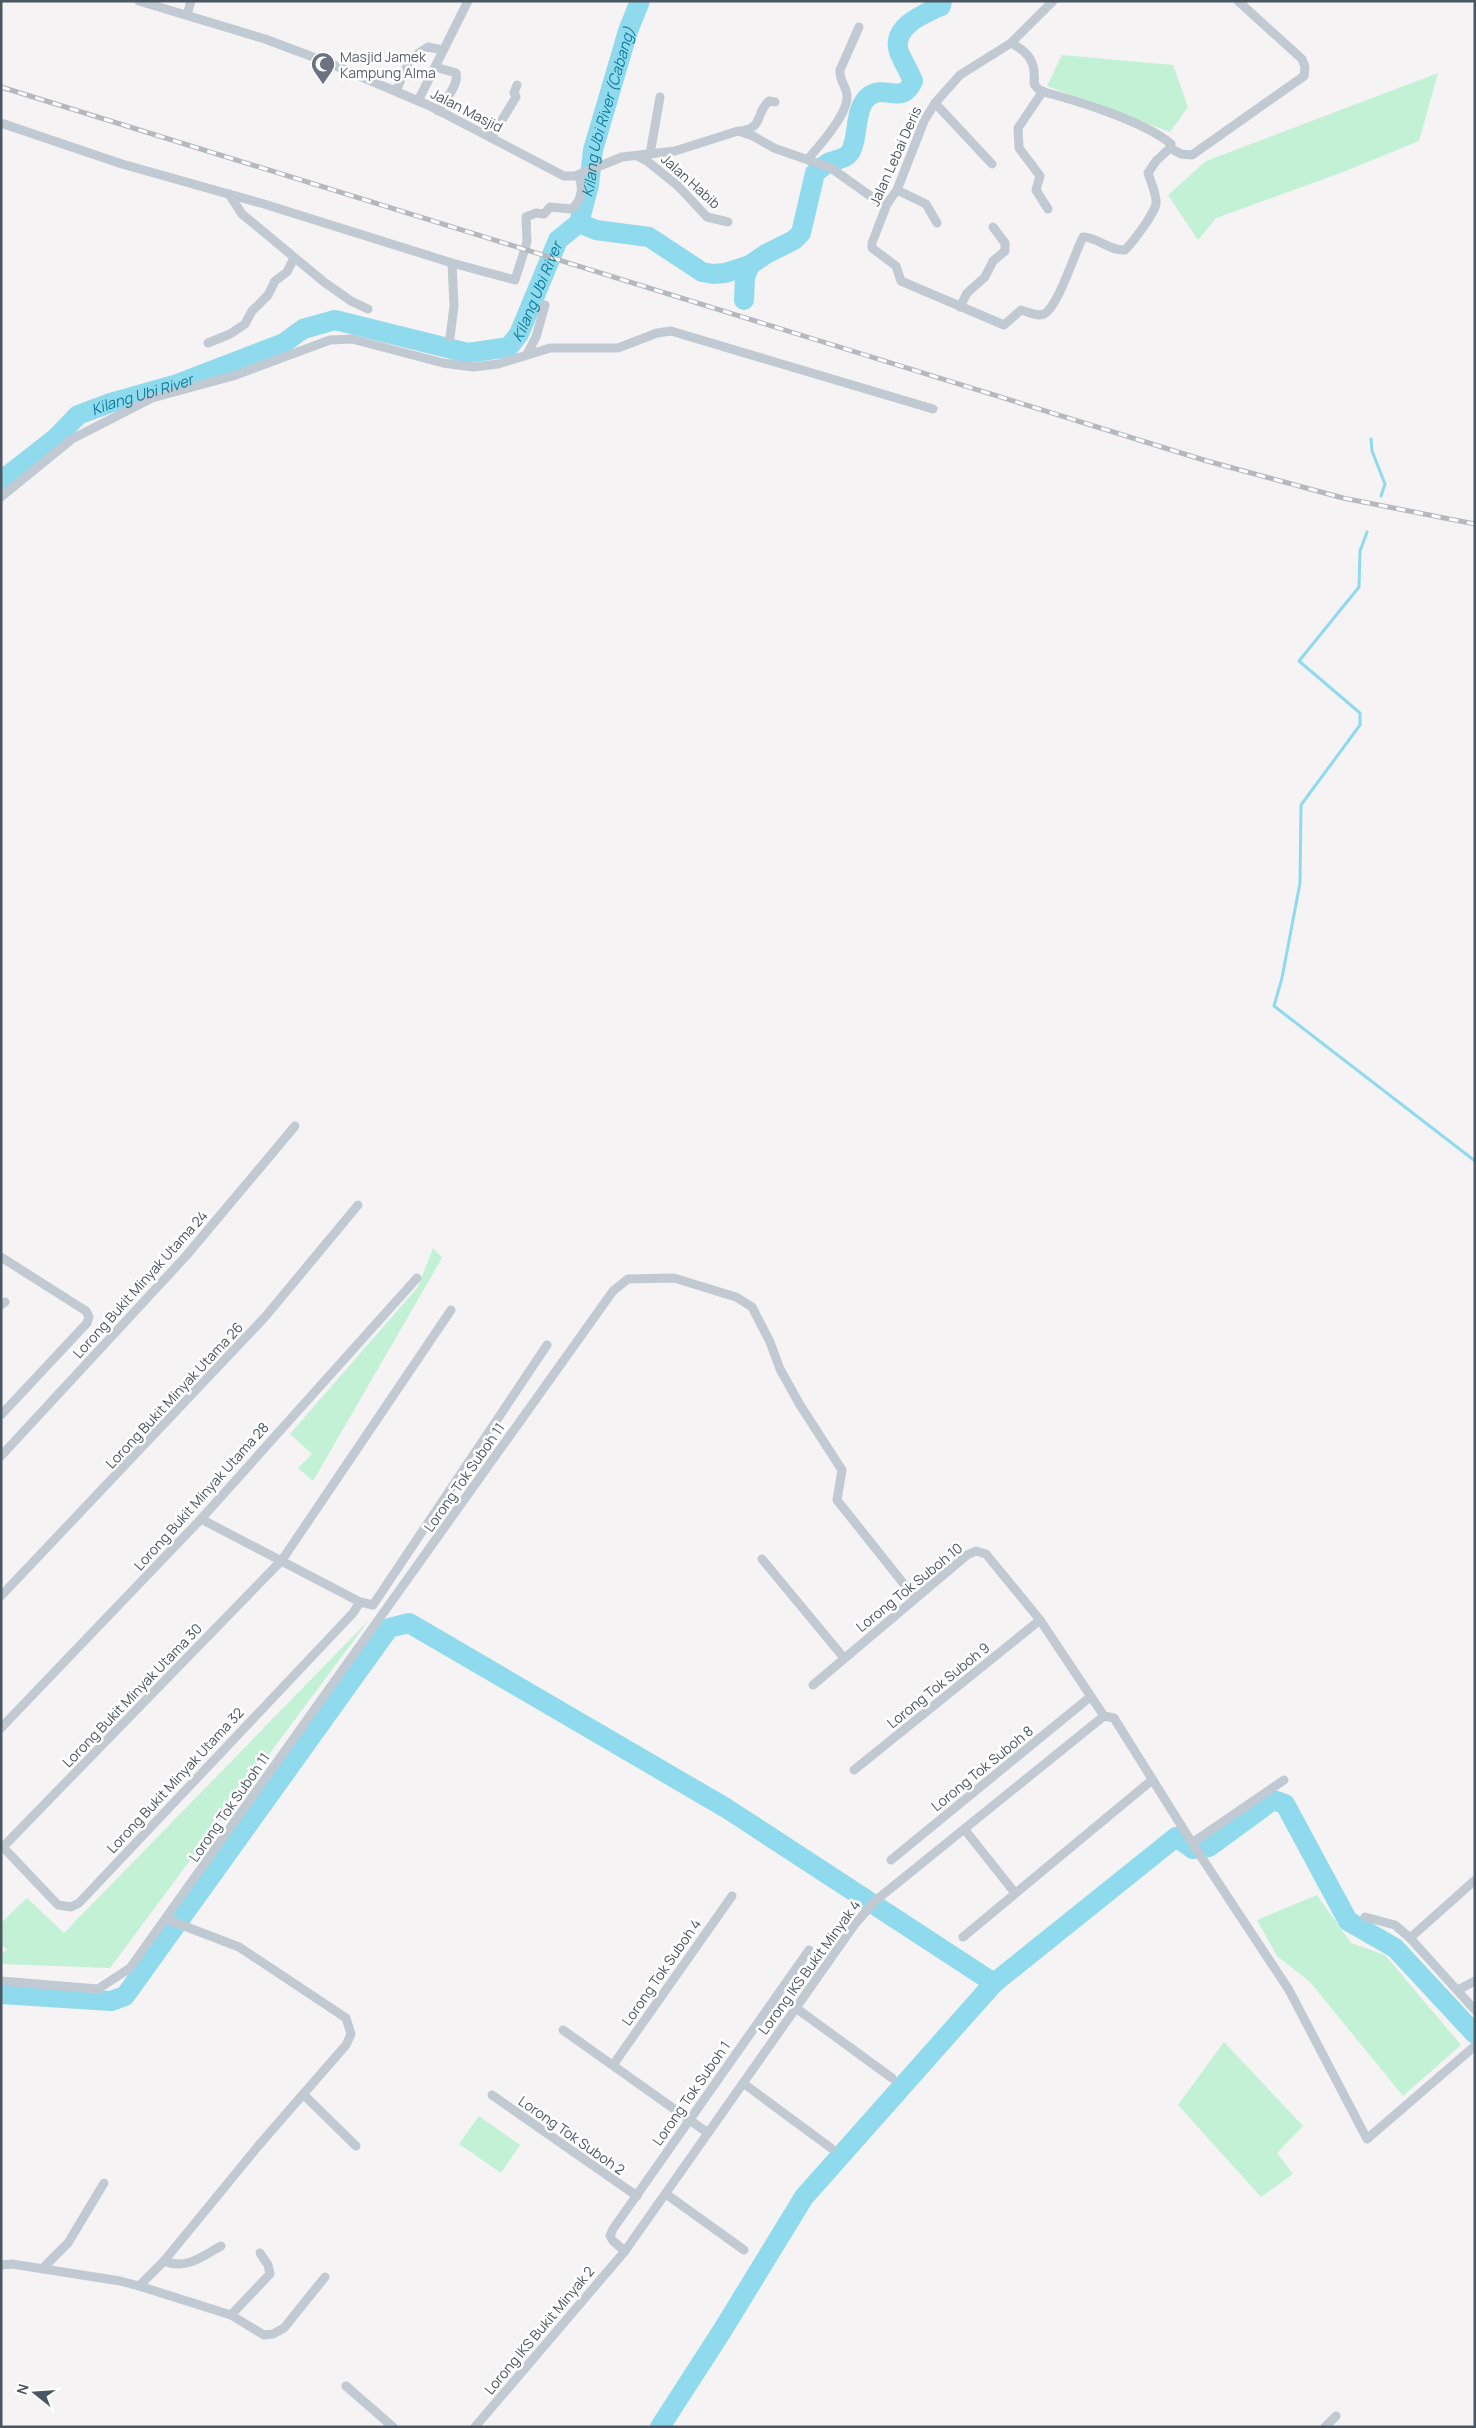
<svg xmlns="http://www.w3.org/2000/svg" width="1476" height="2428" font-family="Manrope,sans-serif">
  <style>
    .green { fill: #c3f1d5 }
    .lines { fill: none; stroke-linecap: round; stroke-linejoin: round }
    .stream { stroke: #90daee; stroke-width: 3 }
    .river { stroke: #90daee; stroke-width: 20 }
    .minor { stroke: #c1cad2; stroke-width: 9 }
    .rail-casing { stroke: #b5b8bd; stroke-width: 5 }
    .rail { stroke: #fff; stroke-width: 3; stroke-dasharray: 9; stroke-linecap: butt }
    .labels { text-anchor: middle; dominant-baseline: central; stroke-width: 5; stroke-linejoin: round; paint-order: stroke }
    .worship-label { font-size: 14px; fill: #5b616d; stroke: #fff; text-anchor: start }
    .street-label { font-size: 14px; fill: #4a5661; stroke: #fff }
    .water-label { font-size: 15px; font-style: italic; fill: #0c7c9b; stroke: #fff }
  </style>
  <rect width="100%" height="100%" fill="#f5f3f3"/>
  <g class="green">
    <polygon points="1062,55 1173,65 1188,107 1170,132 1047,86"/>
    <polygon points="1438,73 1419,141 1338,174 1216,218 1198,240 1168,195 1206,161"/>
    <polygon points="433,1248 442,1258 313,1481 298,1468 312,1454 290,1434 418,1287"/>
    <polygon points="369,1620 110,1968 1,1964 1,1954 7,1950 1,1944 1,1923 27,1898 64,1933"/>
    <polygon points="1317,1895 1351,1943 1385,1955 1461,2045 1403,2096 1310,1982 1277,1956 1257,1920"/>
    <polygon points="1224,2042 1303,2126 1277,2153 1293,2174 1261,2197 1178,2105"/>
    <polygon points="479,2116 520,2145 501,2173 459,2144"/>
  </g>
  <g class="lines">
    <g class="stream">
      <polyline points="1371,439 1372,451 1385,484 1381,496"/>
      <polyline points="1367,532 1360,551 1359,587 1299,661 1360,713 1360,725 1301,805 1300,883 1282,978 1274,1006 1475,1161"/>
    </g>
    <g class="river">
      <path id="s1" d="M579,223L589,185L593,150L628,31L640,1"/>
      <polyline points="744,300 745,277 750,265"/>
      <path id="s2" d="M1,481L56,438L78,415L110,403L177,384L284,343L303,329L335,320L468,353L509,347L519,334L558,240L579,223L596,230L649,237L702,272L713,274L725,273L750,265L766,254L794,240L801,233L815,173C819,170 823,166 828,163C836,159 846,160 851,151C859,135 854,108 869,96C886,84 902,106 913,81C909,71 903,62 899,52C891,27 923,14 941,6L942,1"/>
      <polyline points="1,1994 111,2001 125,1996 389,1628 409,1623 726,1808 994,1983"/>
      <polyline points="660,2427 722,2331 804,2197 994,1983 1176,1837 1193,1849 1209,1847 1273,1800 1285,1804 1348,1921 1395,1948 1475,2034"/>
    </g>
    <g class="minor">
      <polyline points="139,1 265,39 329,63 430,106 564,176 575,176 622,157 675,151 738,131 753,136 774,148 831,168 876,200 887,204"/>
      <polyline points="187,15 191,1"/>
      <path d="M1011,43C1030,53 1036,63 1034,84L1040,91C1075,100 1144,121 1171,144L1170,148L1156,161L1148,173C1151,183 1157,194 1156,204C1154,214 1133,242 1125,250C1109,251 1098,237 1083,237C1075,252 1058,307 1044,314C1037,317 1029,312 1021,310L1004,325L901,281L896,266L872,248V243L887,204L897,190L924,121L935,103L960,75L1011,43L1053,1"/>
      <path d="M435,67L456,73C459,85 445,100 438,111"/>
      <polyline points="396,91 410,59 428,47 442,50"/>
      <polyline points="1043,91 1018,128 1019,148 1040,176 1036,190 1048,209"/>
      <polyline points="418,101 468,1"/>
      <polyline points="935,103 992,164"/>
      <polyline points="1,123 122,164 264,204 452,263 454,306 450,337"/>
      <path d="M741,131C764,128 755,113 769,101L775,102"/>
      <polyline points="491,138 516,97 514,93 517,85"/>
      <polyline points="1170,148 1181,154 1192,155 1304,76 1305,67 1302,59 1238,1"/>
      <polyline points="650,154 660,97"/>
      <polyline points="637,156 647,161 678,186 707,217 728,222"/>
      <path d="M808,159C820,145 848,114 847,96C847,87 839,81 840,70L859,27"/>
      <polyline points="897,190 926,204 937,223"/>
      <polyline points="229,194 242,214 324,282 351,301 368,309"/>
      <path d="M452,263L515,280L527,242L526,217L536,213L544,214L550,207L571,209C582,202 584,187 578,175"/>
      <polyline points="960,307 967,293 985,277 993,261 1005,251 1005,243 993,227"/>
      <polyline points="208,343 230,334 245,324 252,311 268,295 275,281 287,272 294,258"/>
      <polyline points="527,354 536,337 545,305"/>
      <polyline points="1,497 72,439 152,398 233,376 330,340 352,339 443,363 473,367 498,364 550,348 618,348 657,333 671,331 933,409"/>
      <polyline points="1,1257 86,1311 89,1317 87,1323 1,1415"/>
      <polyline points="1,1305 5,1302"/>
      <polyline points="1,1456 186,1256 295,1126"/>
      <polyline points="201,1519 360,1602 373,1605 547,1345"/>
      <polyline points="762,1559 844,1658"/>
      <polyline points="1,1596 265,1317 358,1205"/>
      <polyline points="813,1685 967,1555 976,1551 986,1554 1040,1620 1104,1716"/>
      <polyline points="1,1728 201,1519 417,1278"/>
      <polyline points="854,1770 1040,1620"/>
      <polyline points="965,1830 1015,1893"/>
      <polyline points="1192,1843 1284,1780"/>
      <polyline points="3,1847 58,1905 71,1907 79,1903 353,1613 360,1602"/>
      <polyline points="1,1849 282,1560 451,1310"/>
      <polyline points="891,1860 1090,1697"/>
      <polyline points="1365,1917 1395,1925 1410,1938 1475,2010"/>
      <polyline points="963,1937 1152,1780"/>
      <polyline points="1410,1938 1475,1880"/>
      <polyline points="1,1981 98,1989 130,1968 613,1291 628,1279 674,1278 736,1297 752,1307 770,1342 780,1369 800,1405 842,1470 837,1500 915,1598"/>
      <polyline points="1458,1990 1475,1981"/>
      <polyline points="796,2008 892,2078"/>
      <polyline points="563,2030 708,2133"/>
      <polyline points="613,2065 732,1896"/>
      <polyline points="743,2083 831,2148"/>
      <polyline points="303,2094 356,2146"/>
      <polyline points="492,2095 637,2196"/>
      <polyline points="666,2194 744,2250"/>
      <polyline points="625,2251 613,2241 610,2236 613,2229 809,1950"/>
      <path d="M164,2261C186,2270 201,2257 221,2246"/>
      <polyline points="1,2265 12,2264 120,2281 139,2286 231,2315 264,2335 273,2334 284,2328 325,2277"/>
      <polyline points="42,2269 68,2243 104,2183"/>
      <polyline points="139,2286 164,2261 259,2145 346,2045 351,2034 346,2018 239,1947 166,1919"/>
      <polyline points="231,2315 270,2274 268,2265 260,2253"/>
      <polyline points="346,2386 393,2427"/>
      <polyline points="475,2427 625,2251 855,1924 875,1901 1104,1716 1114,1718 1194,1846 1289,1990 1367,2139 1475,2046"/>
      <polyline points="1325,2427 1336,2416"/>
    </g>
    <g class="rail-casing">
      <polyline id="rail" points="1,87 1207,461 1343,498 1475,524"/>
    </g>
    <use href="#rail" class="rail"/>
  </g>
  <defs>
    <g id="mosque-pin" transform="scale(1.25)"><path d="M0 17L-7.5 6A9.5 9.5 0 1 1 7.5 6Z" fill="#6b7280" stroke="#fff"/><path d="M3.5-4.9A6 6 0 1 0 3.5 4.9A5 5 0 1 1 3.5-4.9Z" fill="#fff"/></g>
  </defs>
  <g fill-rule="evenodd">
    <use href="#mosque-pin" x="323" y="64"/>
  </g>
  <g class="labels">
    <g class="worship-label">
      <text x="340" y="56">Masjid Jamek<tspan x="340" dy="16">Kampung Alma</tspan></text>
    </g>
    <g class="street-label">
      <text transform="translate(467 110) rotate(27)">Jalan Masjid</text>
      <text transform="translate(895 156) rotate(-66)">Jalan Lebai Deris</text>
      <text transform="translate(691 181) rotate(42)">Jalan Habib</text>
      <text transform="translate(140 1284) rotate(-48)">Lorong Bukit Minyak Utama 24</text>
      <text transform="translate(174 1395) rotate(-47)">Lorong Bukit Minyak Utama 26</text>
      <text transform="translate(464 1477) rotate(-55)">Lorong Tok Suboh 11</text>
      <text transform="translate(201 1496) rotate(-48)">Lorong Bukit Minyak Utama 28</text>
      <text transform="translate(909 1587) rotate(-39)">Lorong Tok Suboh 10</text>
      <text transform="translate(938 1685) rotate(-39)">Lorong Tok Suboh 9</text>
      <text transform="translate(132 1695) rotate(-46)">Lorong Bukit Minyak Utama 30</text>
      <text transform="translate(982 1768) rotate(-39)">Lorong Tok Suboh 8</text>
      <text transform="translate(175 1780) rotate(-47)">Lorong Bukit Minyak Utama 32</text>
      <text transform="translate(229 1807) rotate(-55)">Lorong Tok Suboh 11</text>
      <text transform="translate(809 1967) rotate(-54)">Lorong IKS Bukit Minyak 4</text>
      <text transform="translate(661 1972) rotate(-55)">Lorong Tok Suboh 4</text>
      <text transform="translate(691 2093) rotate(-55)">Lorong Tok Suboh 1</text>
      <text transform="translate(572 2135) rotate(35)">Lorong Tok Suboh 2</text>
      <text transform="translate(539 2330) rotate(-50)">Lorong IKS Bukit Minyak 2</text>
    </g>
    <g class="water-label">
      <text stroke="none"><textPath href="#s1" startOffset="115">Kilang Ubi River (Cabang)</textPath></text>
      <text stroke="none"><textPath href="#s2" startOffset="618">Kilang Ubi River</textPath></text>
      <text stroke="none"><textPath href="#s2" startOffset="169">Kilang Ubi River</textPath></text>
    </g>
  </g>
  <rect width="1476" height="2428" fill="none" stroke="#4a5661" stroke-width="5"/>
  <g transform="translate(35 2393) rotate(287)" stroke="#ffffff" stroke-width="4" paint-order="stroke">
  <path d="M0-4L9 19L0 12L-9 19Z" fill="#4a5661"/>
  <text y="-8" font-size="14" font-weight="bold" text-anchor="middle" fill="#4a5661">N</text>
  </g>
</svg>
